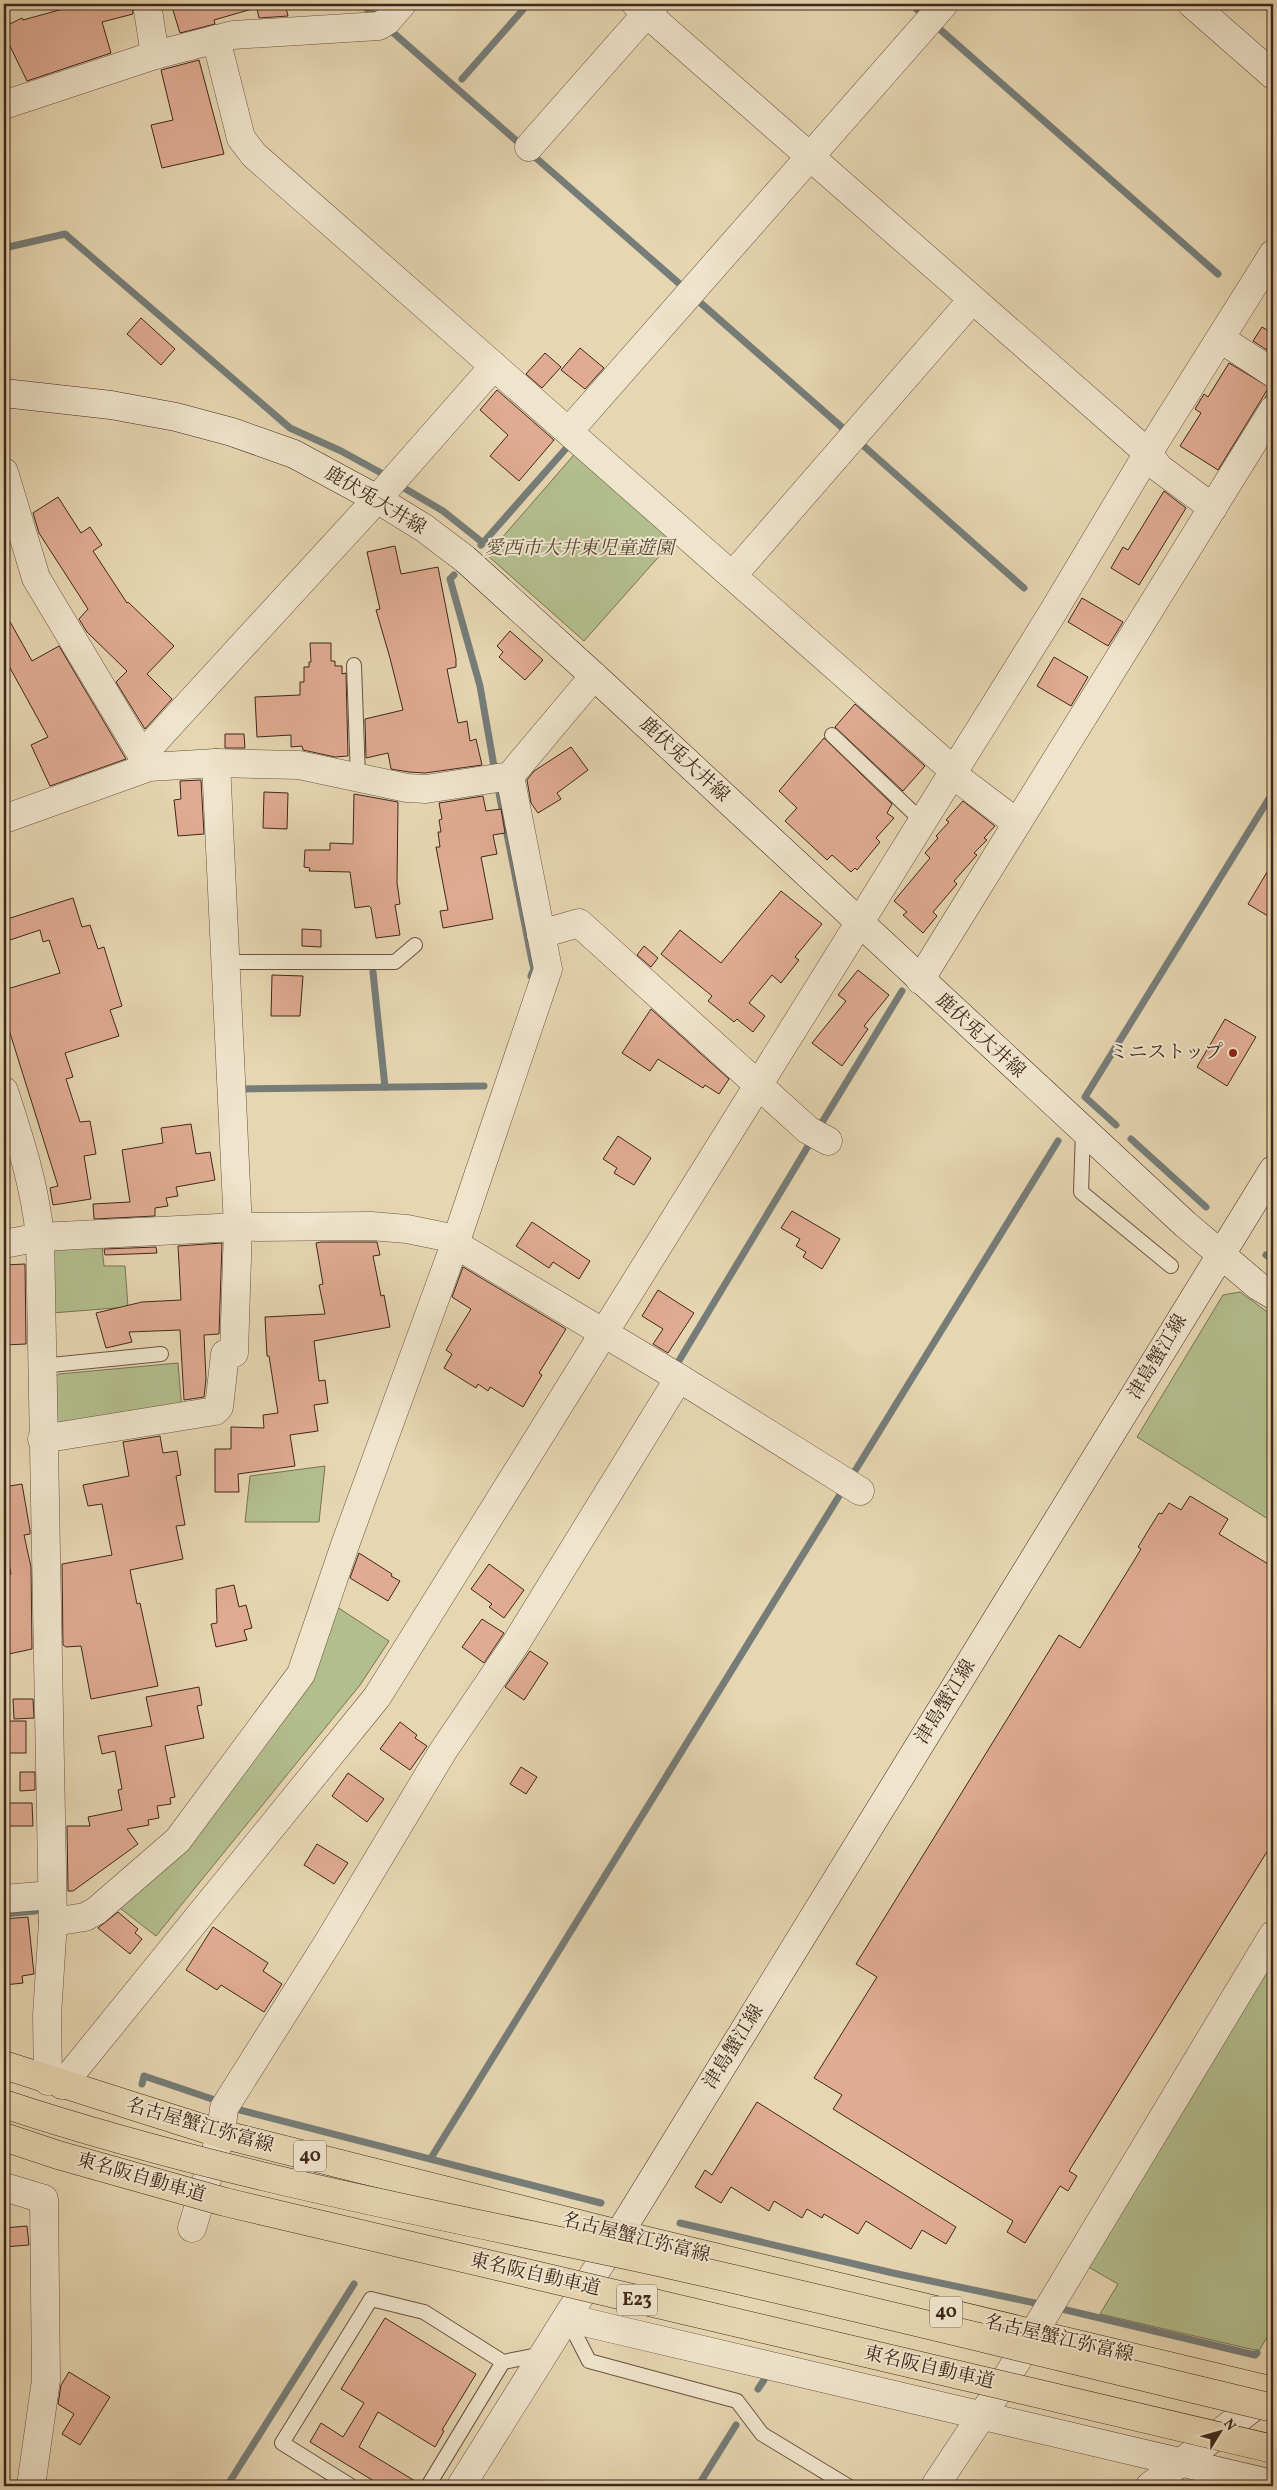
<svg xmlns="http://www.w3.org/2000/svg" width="1277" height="2490" font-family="Vollkorn,'Noto Serif JP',serif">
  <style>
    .green { fill: #b3be8d; stroke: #797254 }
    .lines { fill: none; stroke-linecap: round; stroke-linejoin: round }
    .stream { stroke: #767d79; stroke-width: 7 }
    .building { fill: #e0ab92; stroke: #3f271c }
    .service-casing { stroke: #695341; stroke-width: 16 }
    .minor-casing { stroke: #695341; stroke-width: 29 }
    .tertiary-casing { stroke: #695341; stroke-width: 29 }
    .secondary-casing { stroke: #3f271c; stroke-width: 29 }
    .primary-casing { stroke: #3f271c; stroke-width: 29 }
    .service { stroke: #efe4cc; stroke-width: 14 }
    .minor { stroke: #efe4cc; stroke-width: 28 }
    .tertiary { stroke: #efe4cc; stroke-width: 28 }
    .secondary { stroke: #efe4cc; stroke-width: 28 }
    .primary { stroke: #e6d6b1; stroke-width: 28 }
    .motorway-bridge-casing { stroke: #3f271c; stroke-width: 29; stroke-linecap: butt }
    .motorway-bridge { stroke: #e6d6b1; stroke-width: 28 }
    .poi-dot { fill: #8f2418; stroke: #efe4cc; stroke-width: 2 }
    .labels { text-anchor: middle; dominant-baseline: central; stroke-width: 4; stroke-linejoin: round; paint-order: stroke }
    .shield { fill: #efe4cc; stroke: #746051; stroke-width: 1 }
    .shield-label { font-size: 18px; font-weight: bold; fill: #3f271c }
    .street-label { font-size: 19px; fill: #3f271c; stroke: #efe4cc }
    .park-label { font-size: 19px; font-style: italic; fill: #564533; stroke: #efe4cc }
    .poi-label { font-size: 19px; fill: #3f271c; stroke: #efe4cc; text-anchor: end }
  </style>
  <rect width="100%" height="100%" fill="#e6d6b1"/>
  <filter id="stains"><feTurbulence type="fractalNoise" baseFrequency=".004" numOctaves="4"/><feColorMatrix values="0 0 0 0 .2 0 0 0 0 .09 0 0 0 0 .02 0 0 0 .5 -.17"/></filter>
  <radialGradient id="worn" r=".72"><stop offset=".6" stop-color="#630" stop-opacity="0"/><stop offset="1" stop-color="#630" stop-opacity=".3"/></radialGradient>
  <g class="green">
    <polygon points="579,449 678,535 584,641 487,555"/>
    <polygon points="101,1238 104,1266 125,1266 128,1307 52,1313 50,1243"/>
    <polygon points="1240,1292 1273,1316 1273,1522 1137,1437 1223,1295"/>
    <polygon points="178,1363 182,1411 52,1426 53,1379 59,1374"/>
    <polygon points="325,1466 319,1522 245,1522 250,1476"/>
    <polygon points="334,1605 389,1641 360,1685 156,1936 116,1905 183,1840"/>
    <polygon points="1273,1958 1273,2327 1259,2351 1100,2314 1118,2284 1085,2265"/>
  </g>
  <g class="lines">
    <g class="stream">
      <polyline points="361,4 377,17"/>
      <polyline points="911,4 923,15"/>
      <polyline points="935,25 1218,274"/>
      <polyline points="389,29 682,286"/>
      <polyline points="462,79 528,4"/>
      <polyline points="4,248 65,234 290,428 341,451 383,474"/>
      <polyline points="695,298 845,430"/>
      <polyline points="1264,405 1273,390"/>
      <polyline points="858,441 1024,588"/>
      <polyline points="404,488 443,511 483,543"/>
      <polyline points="481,545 570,444"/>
      <polyline points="454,575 450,579 480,686 495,772"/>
      <polyline points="497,783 532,961 534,969 531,976"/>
      <polyline points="373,972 385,1087"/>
      <polyline points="239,1089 484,1086"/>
      <polyline points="1116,1125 1085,1097 1273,792"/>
      <polyline points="818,1129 902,991"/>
      <polyline points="1131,1139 1206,1207"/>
      <polyline points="1266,1255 1273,1260"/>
      <polyline points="674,1369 813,1138"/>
      <polyline points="850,1479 1058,1141"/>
      <polyline points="4,1914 35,1911"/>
      <polyline points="142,2084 144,2076 218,2101"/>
      <polyline points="236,2109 601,2203"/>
      <polyline points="431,2158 844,1488"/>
      <polyline points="680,2223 893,2273 1035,2303"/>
      <polyline points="1062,2309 1255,2355 1257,2353"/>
      <polyline points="758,2389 764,2380"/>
      <polyline points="227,2486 354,2284"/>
      <polyline points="698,2486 736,2425"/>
    </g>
  </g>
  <g class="building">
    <polygon points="81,4 132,4 133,14 102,22 111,53 27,81 4,34 4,27 22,18 23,20"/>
    <polygon points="171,4 251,4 252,9 214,20 215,24 180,33"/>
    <polygon points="256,4 285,4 288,16 259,18"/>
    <polygon points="199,60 224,154 162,168 151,125 173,120 161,70"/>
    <polygon points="141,318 175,349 161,365 127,334"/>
    <polygon points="1262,327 1273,334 1273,354 1253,341"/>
    <polygon points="580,348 604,368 585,389 561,370"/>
    <polygon points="545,353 561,367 542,388 526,374"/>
    <polygon points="1229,363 1269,387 1218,470 1180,446 1201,413 1195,409 1204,394 1208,397"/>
    <polygon points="497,390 554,440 519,481 490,456 508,435 480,410"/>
    <polygon points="1164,491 1186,508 1139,585 1111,568 1123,547 1128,550"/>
    <polygon points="58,497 81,533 90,527 102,545 93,551 127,603 128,602 174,646 147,674 172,699 145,729 116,682 127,671 87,632 79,619 88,609 39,533 33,513"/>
    <polygon points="395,546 401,574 438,567 456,659 456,667 447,669 458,723 467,721 470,741 476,739 482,765 425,773 409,772 391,769 388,753 366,758 365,719 403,710 390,658 376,610 380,609 367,552"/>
    <polygon points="1082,598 1123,622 1108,646 1068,622"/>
    <polygon points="4,611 32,661 59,646 126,759 50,786 31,745 48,737 4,657"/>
    <polygon points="510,631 543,660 525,680 499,657 503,652 497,646"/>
    <polygon points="310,643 331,643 331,661 335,661 335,666 342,666 342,674 346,673 348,756 335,757 303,750 302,746 291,747 291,735 257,737 255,697 300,695 300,682 304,682 304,667 309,667 309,662 311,662"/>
    <polygon points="1054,657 1088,677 1071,706 1037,686"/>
    <polygon points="855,704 925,766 903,791 835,727"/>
    <polygon points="225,734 244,734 245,748 225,748"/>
    <polygon points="824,738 892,804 887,813 894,818 876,838 880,842 857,870 855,868 851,872 832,855 827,860 785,821 797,808 779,791"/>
    <polygon points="571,747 588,770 557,793 561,799 538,813 531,803 527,780 534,771"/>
    <polygon points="201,780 204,834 178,836 174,800 181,799 180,781"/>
    <polygon points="264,792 288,793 287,829 263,828"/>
    <polygon points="354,794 398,802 397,883 400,904 395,905 400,935 376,938 371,908 369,906 355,908 350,872 309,871 310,868 304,867 305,850 330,850 330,843 353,844"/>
    <polygon points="483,796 486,811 501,809 505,833 493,835 497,854 481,857 493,919 443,928 440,911 448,910 436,847 440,847 438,832 441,832 439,820 442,819 439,803"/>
    <polygon points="963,801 995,826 984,838 987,840 974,853 977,855 954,881 957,884 933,912 937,916 923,933 903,915 907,912 894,901 930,858 925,853 938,838 936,836 949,822 946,820"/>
    <polygon points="1273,862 1273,919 1248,904"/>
    <polygon points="781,891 822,924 795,957 799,960 781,983 772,975 749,1003 765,1016 753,1032 737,1019 734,1022 708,1001 712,996 661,954 680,930 721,963"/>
    <polygon points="73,898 82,927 90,925 98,949 104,947 122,1006 110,1010 119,1036 65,1053 73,1077 66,1079 80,1122 90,1121 96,1154 84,1156 91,1199 53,1205 50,1188 58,1186 4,1014 4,990 60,973 49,940 43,942 40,930 4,942 4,920"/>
    <polygon points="302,929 321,930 321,947 302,946"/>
    <polygon points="644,946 658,958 651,967 637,955"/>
    <polygon points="858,970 889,995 864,1026 868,1029 842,1066 812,1043 846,1001 838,995"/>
    <polygon points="272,975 303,976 300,1016 271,1016"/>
    <polygon points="651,1009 729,1079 719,1094 705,1085 703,1088 658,1059 650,1071 622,1053"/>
    <polygon points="1225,1019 1256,1037 1227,1086 1197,1067"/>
    <polygon points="191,1124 196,1154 210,1152 215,1180 176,1187 178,1196 166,1198 168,1206 155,1208 155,1216 94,1219 93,1204 130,1202 122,1150 163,1143 161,1128"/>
    <polygon points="618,1136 651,1158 634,1185 614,1173 617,1168 603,1159"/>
    <polygon points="792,1211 840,1239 822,1269 803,1257 806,1252 796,1246 800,1239 781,1228"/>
    <polygon points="532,1222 590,1261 579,1279 553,1262 549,1268 516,1246"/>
    <polygon points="321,1242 377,1242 380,1255 373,1256 381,1296 384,1295 390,1327 314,1341 319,1381 325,1380 328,1403 314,1405 318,1431 290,1435 295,1466 238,1474 239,1492 215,1492 215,1449 231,1449 231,1427 264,1428 263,1415 278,1413 269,1356 267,1356 265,1317 325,1314 319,1285 323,1284 316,1243"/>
    <polygon points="222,1243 219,1334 204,1335 206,1379 204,1397 184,1400 180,1330 129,1332 132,1342 106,1348 96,1313 142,1302 181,1300 178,1246"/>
    <polygon points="156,1247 157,1253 105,1255 104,1249"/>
    <polygon points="25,1264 26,1344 4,1345 4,1265"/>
    <polygon points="463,1267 566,1329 539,1373 542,1375 523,1407 490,1387 488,1391 478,1384 476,1388 444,1368 452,1354 446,1350 471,1309 452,1297"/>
    <polygon points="658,1290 694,1313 668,1353 653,1344 663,1329 642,1316"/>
    <polygon points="160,1436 163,1453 177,1451 181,1475 176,1476 185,1525 176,1526 183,1559 130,1570 137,1604 140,1603 158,1686 91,1699 81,1646 66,1647 63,1645 62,1564 112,1555 102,1504 88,1506 83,1485 129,1476 123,1442"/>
    <polygon points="22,1484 30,1530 30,1534 24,1535 31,1567 32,1649 4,1655 4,1615 9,1614 4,1576 11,1574 4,1537 4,1487"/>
    <polygon points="1190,1496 1228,1519 1219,1534 1273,1567 1273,1842 1069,2171 1077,2176 1068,2191 1060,2186 1025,2243 1007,2232 1013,2221 833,2109 842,2095 814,2078 877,1977 856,1964 1059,1635 1080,1648 1135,1559 1141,1549 1138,1547 1159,1513 1162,1514 1169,1503 1181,1510"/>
    <polygon points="359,1553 392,1574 391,1576 400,1581 388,1601 350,1578"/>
    <polygon points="489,1564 524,1590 504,1618 489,1607 492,1604 471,1589"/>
    <polygon points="234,1585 239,1607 246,1605 252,1628 244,1630 247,1640 216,1647 211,1624 217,1623 216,1589"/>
    <polygon points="482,1619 504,1633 484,1663 462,1647"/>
    <polygon points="530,1651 548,1663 524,1700 505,1687"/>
    <polygon points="199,1687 202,1705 197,1706 204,1738 165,1746 175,1797 170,1798 171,1804 157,1806 159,1818 148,1820 149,1825 127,1829 138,1844 73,1891 68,1891 67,1826 90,1826 88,1817 122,1810 118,1790 122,1789 115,1751 102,1754 98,1736 152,1726 146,1697"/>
    <polygon points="13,1699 33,1699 34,1718 14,1719"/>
    <rect x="7" y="1721" width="19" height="32"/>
    <polygon points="400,1722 417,1735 415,1738 427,1746 410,1770 380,1749"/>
    <polygon points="521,1767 537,1777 526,1794 510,1784"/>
    <polygon points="20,1772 35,1772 35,1790 20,1791"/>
    <polygon points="348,1773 384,1799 367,1822 332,1796"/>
    <polygon points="4,1803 32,1803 33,1826 4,1826"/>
    <polygon points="317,1844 348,1863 334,1884 304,1865"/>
    <polygon points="118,1912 138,1929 135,1933 142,1939 130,1954 98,1928"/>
    <polygon points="28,1917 34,1974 22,1976 23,1983 4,1985 4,1919"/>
    <polygon points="213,1927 268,1963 263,1971 282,1984 264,2012 221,1985 217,1990 186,1970"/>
    <polygon points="757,2102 956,2227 946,2244 922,2230 911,2249 866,2221 858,2234 824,2214 822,2218 807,2209 802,2218 774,2201 769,2211 731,2187 721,2203 695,2187 705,2170 712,2175"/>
    <polygon points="27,2226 29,2245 4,2247 4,2228"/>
    <polygon points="385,2318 476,2374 442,2430 444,2431 435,2447 378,2412 359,2447 420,2484 419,2486 382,2486 310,2442 321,2423 343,2437 364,2403 341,2389"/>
    <polygon points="69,2372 110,2397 80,2445 62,2434 74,2414 58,2404 61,2385"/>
  </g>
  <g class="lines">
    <g class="service-casing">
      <g id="service">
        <polyline points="354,665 358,778"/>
        <polyline points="832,735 921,820"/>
        <polyline points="225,962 395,962 415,945"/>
        <polyline points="1083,1131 1081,1192 1171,1266"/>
        <polyline points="41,1366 161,1354"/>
        <polyline points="567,2318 589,2361 737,2401 762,2434 848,2486"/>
        <polyline points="351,2486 282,2443 371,2299 424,2312 503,2362 543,2354"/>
        <polyline points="428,2486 503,2362"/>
      </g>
    </g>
    <g class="minor-casing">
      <g id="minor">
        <polyline points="147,4 155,55"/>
        <polyline points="636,4 1148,453 1159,468 1213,508"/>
        <polyline points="1192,4 1273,75"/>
        <polyline points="216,39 241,138 254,155 953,770"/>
        <polyline points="4,105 155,55 233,35 379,26 387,21 402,4"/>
        <polyline points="529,147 655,4"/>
        <polyline points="1221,339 1273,373"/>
        <polyline points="569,431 944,4"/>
        <polyline points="4,472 36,578 142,755"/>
        <polyline points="733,575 972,300"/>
        <polyline points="149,767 142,755 377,499 494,366"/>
        <polyline points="951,773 1017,823"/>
        <polyline points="4,819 149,767 216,763 299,765 407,788 426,789 510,776 594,676"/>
        <polyline points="541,934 579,923 808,1130 828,1141"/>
        <polyline points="920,980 1273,410"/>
        <path d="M4,1091C20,1140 35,1186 40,1237L53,1922L47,2015L48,2081"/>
        <polyline points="4,1244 40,1237 238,1227 371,1226 407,1229 451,1238 455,1244 679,1378 860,1491"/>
        <polyline points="42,1439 215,1411 219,1407 225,1354 234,1353 238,1227 216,763"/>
        <polyline points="4,1899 52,1895"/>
        <polyline points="53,1922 85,1917 96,1911 178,1840 301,1674 346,1542 455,1244 548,969 510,776"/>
        <polyline points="4,2187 44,2199 46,2380 31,2486"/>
        <polyline points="192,2228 221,2134 224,2108 329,1941 443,1751 516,1643 679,1378"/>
        <polyline points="567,2318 1273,2484"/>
        <polyline points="461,2486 619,2234"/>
        <polyline points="935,2486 1004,2382 1273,1935"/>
      </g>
    </g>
    <g class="tertiary-casing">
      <polyline id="tertiary" points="62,2085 377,1697 1053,612 1148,453 1273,254"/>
    </g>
    <g class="secondary-casing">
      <g id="secondary">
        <polyline points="4,393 111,405 176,417 232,432 294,454 377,499 424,528 465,559 594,676 1185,1224 1258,1286 1273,1295"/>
        <polyline points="619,2234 1273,1170"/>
        <polyline points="1150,2486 1272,2393"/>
      </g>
    </g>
    <g class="primary-casing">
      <polyline id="primary" points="4,2065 221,2134 619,2234 1273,2391"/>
    </g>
    <use href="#service" class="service"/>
    <use href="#minor" class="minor"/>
    <use href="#tertiary" class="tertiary"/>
    <use href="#secondary" class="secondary"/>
    <use href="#primary" class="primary"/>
    <g class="motorway-bridge-casing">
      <g id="motorway-bridge">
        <path d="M4,2104C216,2174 436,2214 654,2261C861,2307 1067,2359 1273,2408"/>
        <polyline points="4,2137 58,2155 225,2202 1273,2449"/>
      </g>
    </g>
    <use href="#motorway-bridge" class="motorway-bridge"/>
  </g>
  <circle class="poi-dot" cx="1233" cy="1053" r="5"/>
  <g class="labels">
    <g class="shield">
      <rect x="294" y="2140.5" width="32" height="31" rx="4"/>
      <rect x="617" y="2284.5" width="40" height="31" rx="4"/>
      <rect x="930" y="2296.5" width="32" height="31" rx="4"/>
    </g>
    <g class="shield-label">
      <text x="310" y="2156">40</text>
      <text x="637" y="2300">E23</text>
      <text x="946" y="2312">40</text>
    </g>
    <g class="street-label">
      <text transform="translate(375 501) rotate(31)">鹿伏兎大井線</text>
      <text transform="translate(684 760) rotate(43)">鹿伏兎大井線</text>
      <text transform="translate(980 1036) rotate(43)">鹿伏兎大井線</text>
      <text transform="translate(1158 1357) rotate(-59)">津島蟹江線</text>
      <text transform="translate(946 1702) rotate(-58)">津島蟹江線</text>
      <text transform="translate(734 2047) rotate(-58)">津島蟹江線</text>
      <text transform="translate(200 2126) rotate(16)">名古屋蟹江弥富線</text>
      <text transform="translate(141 2178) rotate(16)">東名阪自動車道</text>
      <text transform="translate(636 2238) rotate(14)">名古屋蟹江弥富線</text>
      <text transform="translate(535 2275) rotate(13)">東名阪自動車道</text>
      <text transform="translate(1059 2339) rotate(13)">名古屋蟹江弥富線</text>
      <text transform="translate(929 2368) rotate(13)">東名阪自動車道</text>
    </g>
    <g class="park-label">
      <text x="579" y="549">愛西市大井東児童遊園</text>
    </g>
    <g class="poi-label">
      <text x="1223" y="1053">ミニストップ</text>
    </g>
  </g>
  <rect width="1277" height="2490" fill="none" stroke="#e6d6b1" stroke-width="20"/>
  <rect x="5" y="5" width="1267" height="2480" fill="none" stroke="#3f271c" stroke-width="2.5"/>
  <rect x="10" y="10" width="1257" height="2470" fill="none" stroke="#3f271c"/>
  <g transform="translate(1220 2432) rotate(53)" stroke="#efe4cc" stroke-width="4" paint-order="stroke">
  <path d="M0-4L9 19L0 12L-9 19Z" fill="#3f271c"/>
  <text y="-8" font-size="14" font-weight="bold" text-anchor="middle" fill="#3f271c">N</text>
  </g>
  <rect width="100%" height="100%" filter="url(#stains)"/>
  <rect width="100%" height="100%" fill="url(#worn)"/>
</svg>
